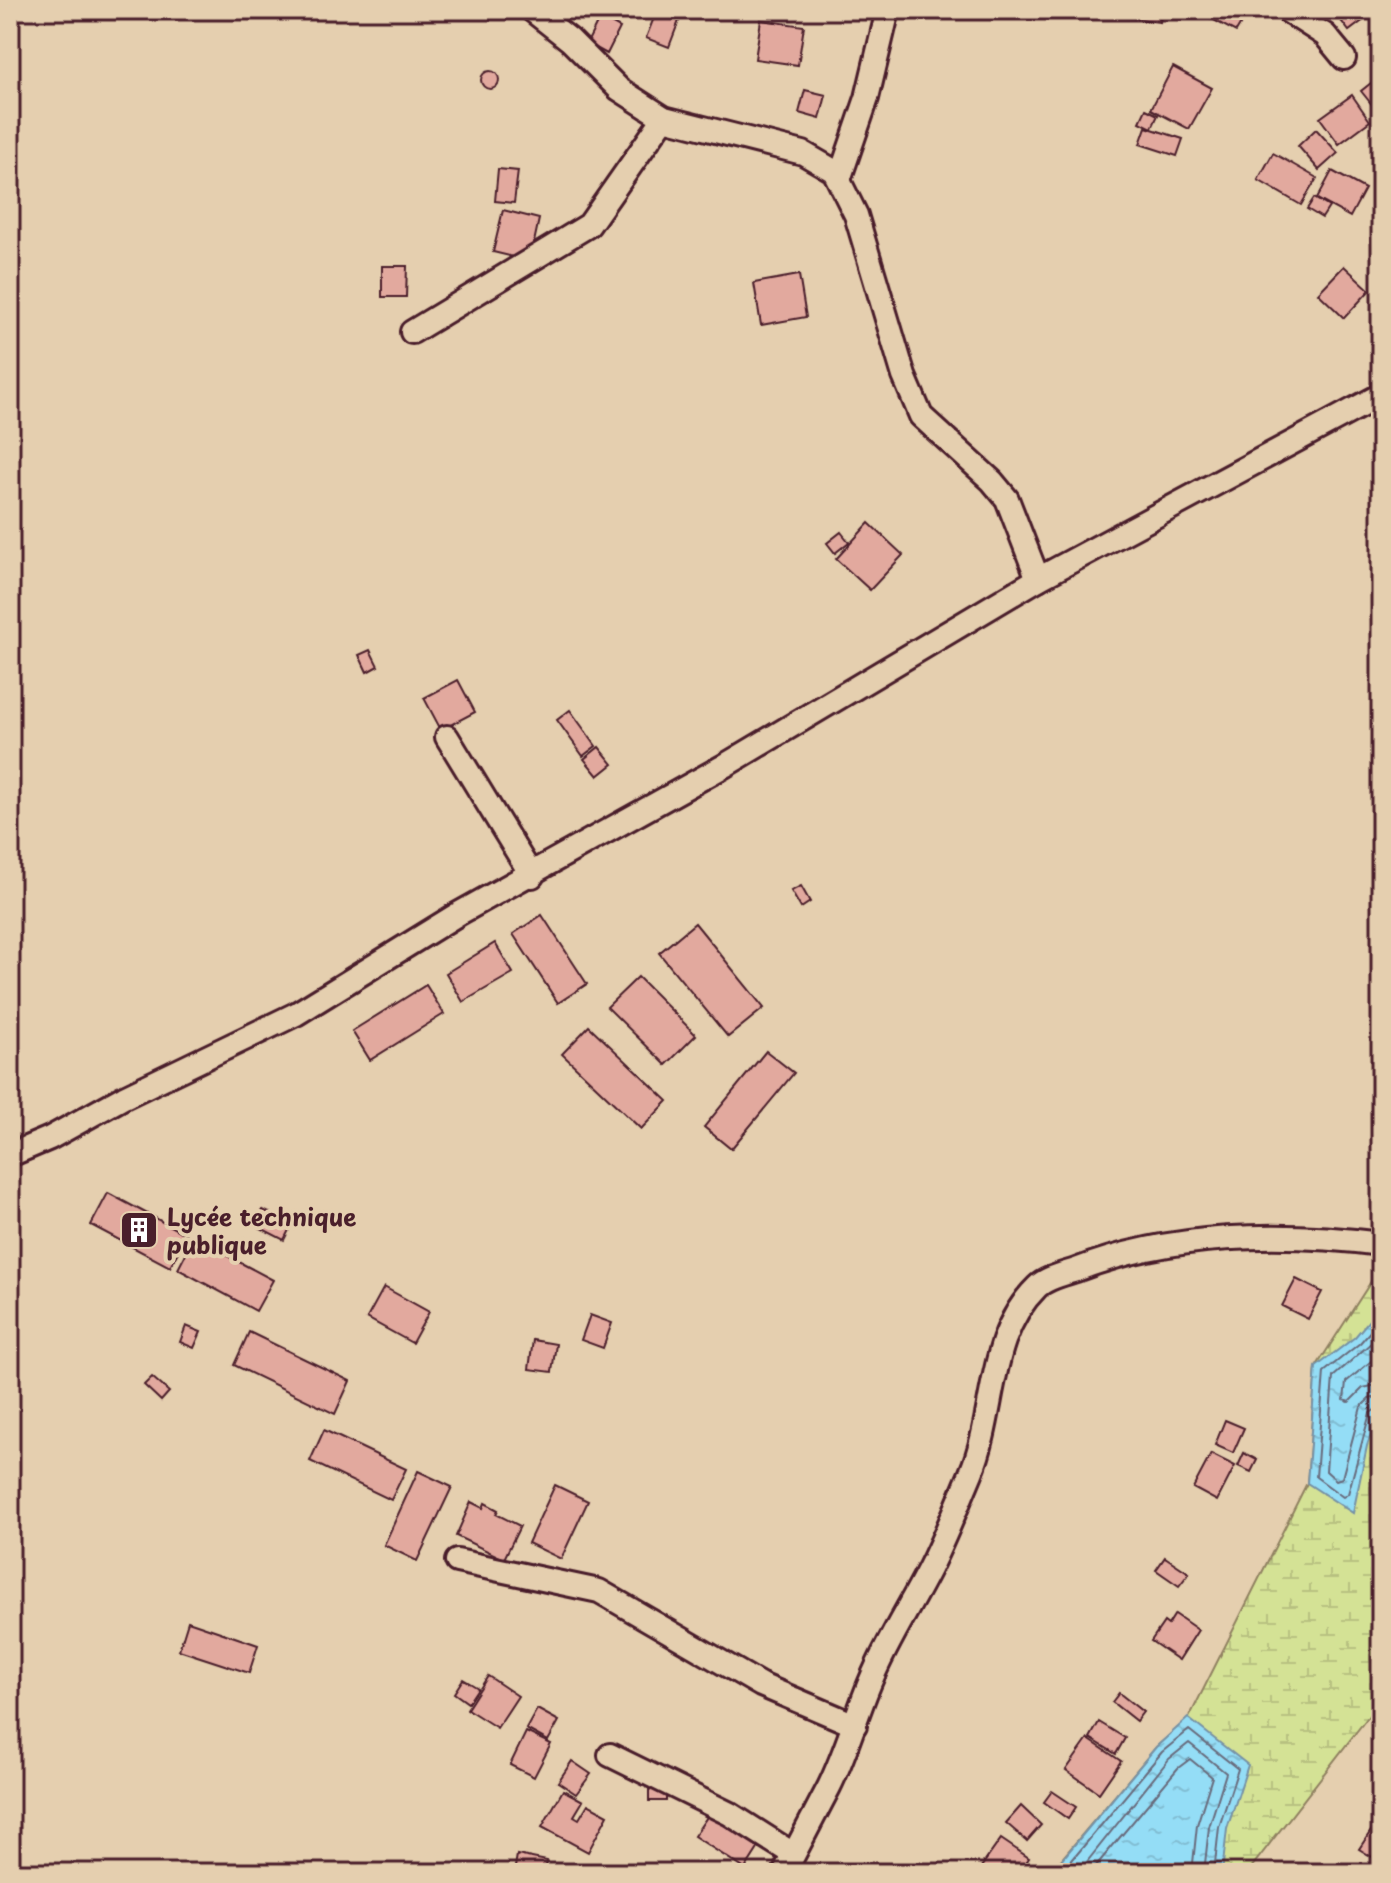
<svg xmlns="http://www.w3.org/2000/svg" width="1391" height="1883" font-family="'Playpen Sans',sans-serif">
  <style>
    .wetland { fill: url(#wetland-marsh); stroke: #8f8060; stroke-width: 2 }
    .water { fill: url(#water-ripples); stroke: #7691a5; stroke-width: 2 }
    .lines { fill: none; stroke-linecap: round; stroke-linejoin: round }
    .shore { stroke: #686b7c; stroke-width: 2 }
    .building { fill: #e2a99e; stroke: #4a1f2b; stroke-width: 2 }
    .minor-casing { stroke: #4a1f2b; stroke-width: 28 }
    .minor { stroke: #e5cfaf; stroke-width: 22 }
    .labels { text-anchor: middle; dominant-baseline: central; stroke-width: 8; stroke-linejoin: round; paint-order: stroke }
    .poi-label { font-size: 24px; font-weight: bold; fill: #4a1f2b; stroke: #e5cfaf; text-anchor: start }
  </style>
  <defs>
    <pattern id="wetland-marsh" width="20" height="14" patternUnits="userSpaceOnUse" patternTransform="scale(2)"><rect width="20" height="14" fill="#d4e295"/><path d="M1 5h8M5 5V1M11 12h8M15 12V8" fill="none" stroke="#b8c181"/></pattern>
    <pattern id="water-ripples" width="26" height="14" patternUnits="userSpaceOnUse" patternTransform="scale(2)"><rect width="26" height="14" fill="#94ddf6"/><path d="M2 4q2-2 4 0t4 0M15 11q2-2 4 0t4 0" fill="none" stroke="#81bdd3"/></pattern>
  </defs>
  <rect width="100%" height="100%" fill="#e5cfaf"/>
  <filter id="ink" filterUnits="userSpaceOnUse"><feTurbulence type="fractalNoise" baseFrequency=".0125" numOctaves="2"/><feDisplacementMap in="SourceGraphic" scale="16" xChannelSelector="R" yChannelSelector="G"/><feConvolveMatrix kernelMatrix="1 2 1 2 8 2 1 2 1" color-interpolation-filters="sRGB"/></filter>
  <g filter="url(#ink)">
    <polygon class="wetland" points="1381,1266 1381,1700 1247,1873 1043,1873 1055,1867 1156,1747 1189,1718 1307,1483 1316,1367"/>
    <g class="water">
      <polygon points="1381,1306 1381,1404 1367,1446 1353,1513 1307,1483 1316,1367 1355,1337"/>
      <polygon points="1188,1718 1248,1765 1227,1829 1222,1873 1066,1873 1055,1868 1156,1747"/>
    </g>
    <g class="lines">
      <g class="shore">
        <polyline points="1381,1319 1360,1343 1324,1372 1316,1477 1343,1497 1348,1494 1370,1413 1381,1406"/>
        <polyline points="1381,1334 1333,1377 1326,1471 1336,1480 1342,1478 1361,1407 1369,1399 1381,1396"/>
        <polyline points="1381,1353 1346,1382 1344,1400 1349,1402 1363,1388 1381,1384"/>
        <polyline points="1068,1873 1068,1865 1162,1752 1189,1730 1238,1769 1219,1827 1214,1873"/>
        <polyline points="1078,1873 1169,1759 1189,1743 1226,1773 1209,1827 1204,1873"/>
        <polyline points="1090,1873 1178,1768 1190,1759 1212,1777 1197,1825 1192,1873"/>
      </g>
    </g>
    <g class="building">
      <polygon points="657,10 680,18 669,47 646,38"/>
      <polygon points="1120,10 1162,10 1160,22 1119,16"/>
      <polygon points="1214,10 1232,10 1245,17 1236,32 1210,18"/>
      <polygon points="1333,10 1377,10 1349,31"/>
      <polygon points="600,17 620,28 607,54 587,43"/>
      <polygon points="761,20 804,26 798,65 755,59"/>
      <polygon points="1173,67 1212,88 1189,129 1151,109"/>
      <circle cx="490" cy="80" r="9"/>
      <polygon points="1381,75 1381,116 1361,91"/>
      <polygon points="805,90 826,95 820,119 799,113"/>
      <polygon points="1352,95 1370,121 1339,144 1320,118"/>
      <polygon points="1146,109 1158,115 1152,128 1140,122"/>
      <polygon points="1146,127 1183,139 1177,156 1140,144"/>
      <polygon points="1316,129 1338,153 1319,170 1298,146"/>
      <polygon points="1273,153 1317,178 1301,205 1258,180"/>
      <polygon points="498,169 518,171 514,203 495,201"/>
      <polygon points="1332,171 1365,189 1350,217 1317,199"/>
      <polygon points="1314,198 1329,207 1322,218 1307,209"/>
      <polygon points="503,210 539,219 530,261 493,252"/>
      <polygon points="382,266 407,266 406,297 382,297"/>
      <polygon points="1344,266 1370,290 1344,318 1318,293"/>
      <polygon points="799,275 806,317 761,325 754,283"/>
      <polygon points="869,523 903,555 870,590 836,559"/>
      <polygon points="841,532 849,542 835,553 827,543"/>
      <polygon points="370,650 378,666 367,672 359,655"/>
      <polygon points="458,680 475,712 441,730 424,698"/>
      <polygon points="570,710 596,746 583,756 557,720"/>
      <polygon points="599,747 613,764 598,776 584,759"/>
      <polygon points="801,886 810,902 801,908 791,891"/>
      <polygon points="542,915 587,984 558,1003 513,934"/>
      <polygon points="695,923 764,1008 728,1037 659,953"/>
      <polygon points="495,943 513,973 463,1002 446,973"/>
      <polygon points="638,977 696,1035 666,1065 607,1007"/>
      <polygon points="426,985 444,1014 370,1060 352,1031"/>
      <polygon points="589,1026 668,1101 641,1129 562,1054"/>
      <polygon points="766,1051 794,1073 731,1149 704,1127"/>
      <polygon points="108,1193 187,1235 170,1267 91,1225"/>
      <polygon points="263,1210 292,1224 284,1240 255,1225"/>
      <polygon points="194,1238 273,1280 256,1311 178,1269"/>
      <polygon points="1296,1279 1322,1292 1308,1319 1282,1306"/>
      <polygon points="384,1287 429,1312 412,1343 367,1318"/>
      <polygon points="590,1315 612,1323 603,1348 581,1340"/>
      <polygon points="186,1326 201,1332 194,1348 180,1342"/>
      <polygon points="249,1332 350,1381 335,1414 234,1365"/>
      <polygon points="533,1340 556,1344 552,1372 529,1369"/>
      <polygon points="152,1377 169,1392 161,1401 144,1385"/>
      <polygon points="1225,1420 1244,1428 1233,1453 1215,1445"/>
      <polygon points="324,1430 406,1469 391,1500 310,1461"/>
      <polygon points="1244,1453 1257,1460 1251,1472 1238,1466"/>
      <polygon points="1211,1454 1235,1466 1217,1501 1193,1488"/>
      <polygon points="418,1471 452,1487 417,1561 384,1545"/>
      <polygon points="555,1485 588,1501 561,1559 528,1543"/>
      <polygon points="471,1502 483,1508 485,1503 498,1510 496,1514 520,1526 504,1559 456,1536"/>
      <polygon points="1165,1557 1189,1573 1179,1586 1156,1570"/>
      <polygon points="1175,1614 1198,1630 1179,1660 1151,1641 1164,1622 1168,1625"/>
      <polygon points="188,1621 258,1645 249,1673 179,1650"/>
      <polygon points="488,1676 518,1696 497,1728 467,1709"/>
      <polygon points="463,1679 478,1688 468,1703 454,1693"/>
      <polygon points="1119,1693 1143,1712 1136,1721 1112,1702"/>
      <polygon points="537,1709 559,1721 548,1741 526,1729"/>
      <polygon points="1099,1722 1125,1738 1116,1754 1090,1738"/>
      <polygon points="526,1732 551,1744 534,1777 510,1765"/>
      <polygon points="1088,1739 1121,1761 1099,1793 1066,1770"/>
      <polygon points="572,1761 591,1774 576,1794 558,1782"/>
      <rect x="649" y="1788" width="17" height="13"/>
      <polygon points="563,1790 583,1801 574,1816 579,1819 588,1804 608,1815 588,1852 542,1827"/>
      <polygon points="1052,1791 1076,1807 1068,1819 1044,1802"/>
      <polygon points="1021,1806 1041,1825 1027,1841 1006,1823"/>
      <polygon points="709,1814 759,1847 745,1869 694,1836"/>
      <polygon points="1375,1825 1381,1829 1381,1843 1372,1857 1359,1849"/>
      <polygon points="1001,1839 1029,1858 1019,1873 979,1870"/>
      <polygon points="517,1855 547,1861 545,1873 514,1873"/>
    </g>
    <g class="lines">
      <g class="minor-casing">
        <g id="minor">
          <polyline points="532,10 570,40 619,89 664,118 803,153 834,171 856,215 904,376 921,416 992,481 1007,499 1038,579"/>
          <polyline points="1286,10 1325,35 1344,58"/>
          <polyline points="840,177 867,98 888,10"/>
          <polyline points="412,332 589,225 664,118"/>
          <polyline points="447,737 532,876"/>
          <polyline points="10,1155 50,1138 124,1097 296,1014 458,914 724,766 1038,579 1381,395"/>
          <polyline points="457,1561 599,1591 761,1685 855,1725"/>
          <polyline points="610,1755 730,1814 793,1854"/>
          <path d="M784,1873C799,1844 814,1816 829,1787C846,1753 856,1715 871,1680C887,1641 911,1605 930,1567C945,1537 958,1504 971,1473C997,1411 986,1337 1037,1287C1046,1278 1064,1274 1076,1270C1170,1233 1282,1231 1381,1244"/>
        </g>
      </g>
      <use href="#minor" class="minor"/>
    </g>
  </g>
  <defs>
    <g id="building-square" transform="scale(2)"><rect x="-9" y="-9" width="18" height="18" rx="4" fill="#4a1f2b" stroke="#e5cfaf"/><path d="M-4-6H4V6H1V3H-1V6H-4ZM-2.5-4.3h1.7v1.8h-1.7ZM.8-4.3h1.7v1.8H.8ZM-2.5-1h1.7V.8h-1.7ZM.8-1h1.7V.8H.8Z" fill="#fff"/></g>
  </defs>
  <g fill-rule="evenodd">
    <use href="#building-square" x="139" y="1230"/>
  </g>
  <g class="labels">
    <g class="poi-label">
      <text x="167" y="1216">Lycée technique<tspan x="167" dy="28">publique</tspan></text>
    </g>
  </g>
  <rect width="1391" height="1883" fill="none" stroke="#e5cfaf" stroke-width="40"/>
  <rect x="20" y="20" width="1351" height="1843" fill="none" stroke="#4a1f2b" stroke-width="3" filter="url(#ink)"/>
</svg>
